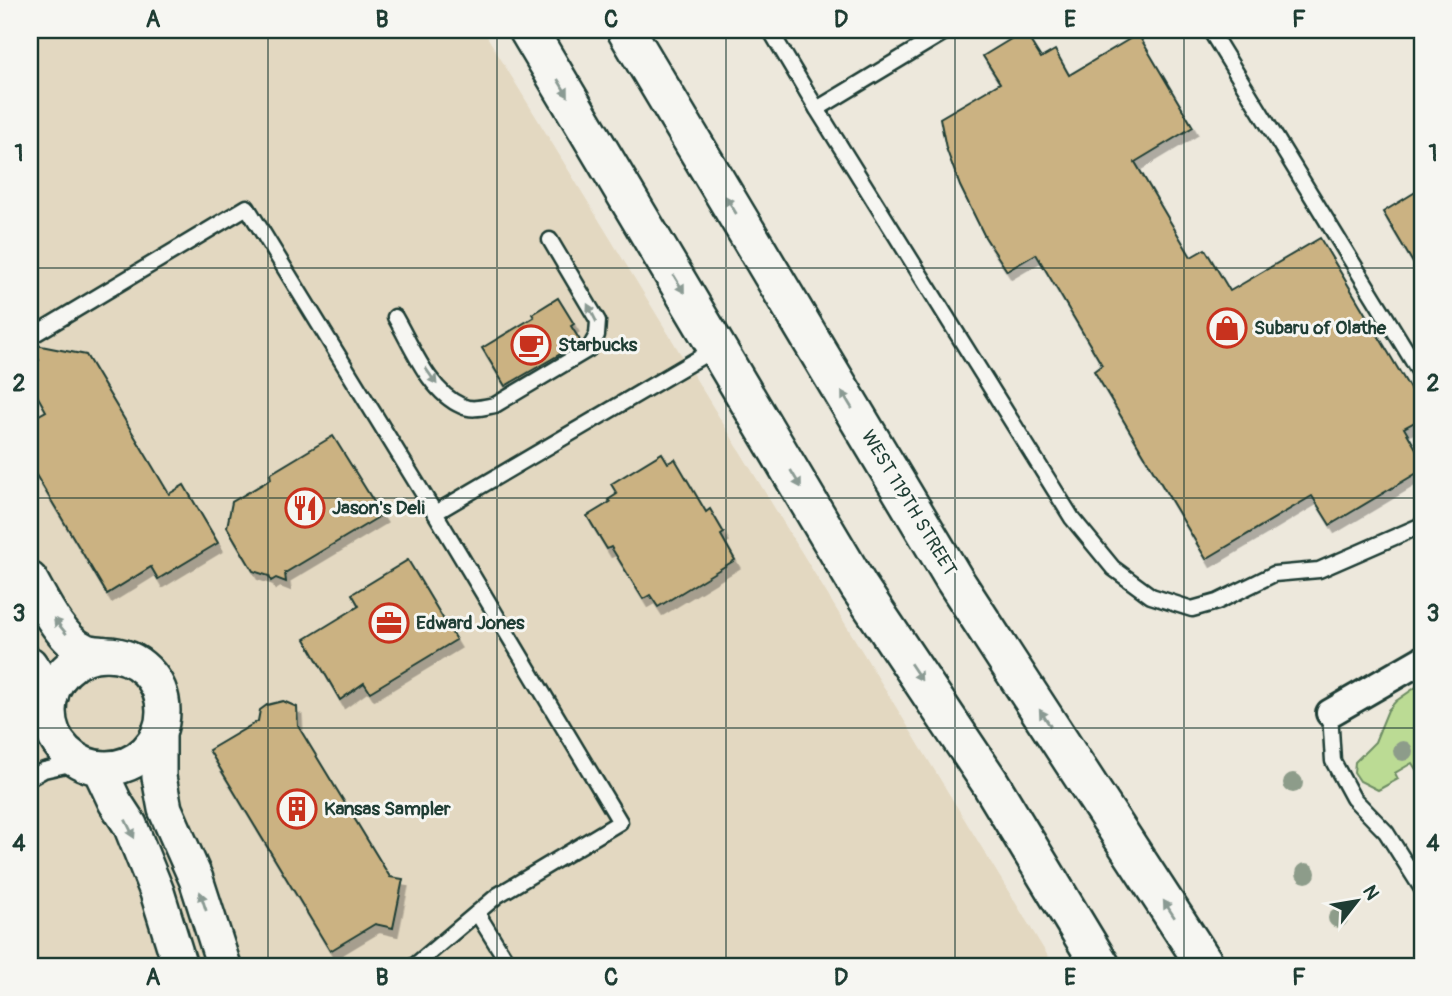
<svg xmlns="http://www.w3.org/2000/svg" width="1452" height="996" font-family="Pangolin,sans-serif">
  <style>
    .built { fill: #e3d8c1 }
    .green { fill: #bbdb94; stroke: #6d8c64; stroke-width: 2 }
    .building { fill: #cbb282; stroke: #1f3d34; stroke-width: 2; filter: url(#shadow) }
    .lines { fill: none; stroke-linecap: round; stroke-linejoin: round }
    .service-casing { stroke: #1f3d34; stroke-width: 19 }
    .minor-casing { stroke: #1f3d34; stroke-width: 32 }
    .tertiary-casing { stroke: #1f3d34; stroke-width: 38 }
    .secondary-casing { stroke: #1f3d34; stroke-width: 42 }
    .service { stroke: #f6f6f2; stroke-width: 14 }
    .minor { stroke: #f6f6f2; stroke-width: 26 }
    .tertiary { stroke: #f6f6f2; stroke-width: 33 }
    .secondary { stroke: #f6f6f2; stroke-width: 37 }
    .tree { fill: #8d9c8a }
    .oneway { fill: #8a9a93 }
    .grid { fill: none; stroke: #1f3d34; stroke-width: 2; stroke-opacity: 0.55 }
    .labels { text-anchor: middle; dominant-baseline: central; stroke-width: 6; stroke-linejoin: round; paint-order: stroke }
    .poi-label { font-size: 19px; font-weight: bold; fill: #1f3d34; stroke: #f6f6f2; text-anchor: start }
    .street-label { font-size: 19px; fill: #1f3d34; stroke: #f6f6f2 }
    .neatline { fill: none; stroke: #1f3d34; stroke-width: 2.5 }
    .grid-label { font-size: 23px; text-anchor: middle; font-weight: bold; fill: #1f3d34 }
  </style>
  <defs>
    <filter id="shadow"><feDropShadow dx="4.5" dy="8" stdDeviation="0" flood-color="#0004"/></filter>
  </defs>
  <rect width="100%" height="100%" fill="#ede8dc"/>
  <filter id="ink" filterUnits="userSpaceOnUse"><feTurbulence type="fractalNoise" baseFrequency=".0143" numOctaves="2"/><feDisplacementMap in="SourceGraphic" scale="14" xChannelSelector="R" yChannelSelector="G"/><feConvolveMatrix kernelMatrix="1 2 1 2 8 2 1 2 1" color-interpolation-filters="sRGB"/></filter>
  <g filter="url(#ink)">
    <polygon class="built" points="30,30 483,30 1054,966 30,966"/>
    <polygon class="green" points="1422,683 1422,767 1417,771 1412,763 1395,773 1398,779 1378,790 1360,781 1354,772 1355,762 1375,742 1388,710 1396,701"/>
    <g class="building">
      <polygon points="1024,31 1041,58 1055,50 1069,75 1138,34 1193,127 1135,162 1191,257 1205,249 1230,291 1320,238 1422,409 1422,418 1404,428 1422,459 1422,470 1330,525 1312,496 1206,559 1094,371 1102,365 1036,254 1007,271 985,237 960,186 946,148 940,118 1000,83 983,56"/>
      <polygon points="1422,188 1422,278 1383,212"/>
      <polygon points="558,298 574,324 571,326 581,342 505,386 482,348 534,317 532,314"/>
      <polygon points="36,345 86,355 169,494 184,485 218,543 158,579 151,567 107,594 30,465 30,420 46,411 30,383 30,365 39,360 31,346"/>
      <polygon points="333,436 382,515 285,573 286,582 276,578 271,581 269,576 253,571 227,527 232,502 271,479 270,474"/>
      <polygon points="662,453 668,463 675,459 706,512 710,509 724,533 721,535 735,560 658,607 650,595 643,599 611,547 607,549 587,516 610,502 608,500 617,494 611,484"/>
      <polygon points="408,560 456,640 370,692 364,683 340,700 305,639 359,606 352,594"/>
      <polygon points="283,701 297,707 298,726 390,877 403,879 393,928 375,924 330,951 209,750 258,721 260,710 267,705"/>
    </g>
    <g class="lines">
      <g class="service-casing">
        <g id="service">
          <polyline points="770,30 817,109 948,30"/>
          <polyline points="1210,30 1422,376"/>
          <polyline points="817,109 1072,518 1113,568 1151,596 1192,609 1217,602 1274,574 1319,570 1422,525"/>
          <path d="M395,317C412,346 429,392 462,406C472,411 484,407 495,405L589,349L597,335L598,321L550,240"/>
          <polyline points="30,337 247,207 435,513 620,822 498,895 414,966"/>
          <polyline points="435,513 716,348"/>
          <polyline points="1330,713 1333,761 1353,798 1386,832 1422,889"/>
          <polyline points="30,733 48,709"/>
          <polyline points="30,778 44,770 79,762"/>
          <polyline points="477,913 510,966"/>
        </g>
      </g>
      <g class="minor-casing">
        <polyline id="minor" points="1330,713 1422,660"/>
      </g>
      <g class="tertiary-casing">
        <g id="tertiary">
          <path d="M30,579C42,600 61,640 84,650C90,653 100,653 106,654"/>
          <circle cx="106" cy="711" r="57"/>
          <polyline points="30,664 51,696"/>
          <polyline points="159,732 159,777 165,809 196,879 224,966"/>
          <polyline points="99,768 115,802 130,825 157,892 180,966"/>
        </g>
      </g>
      <g class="secondary-casing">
        <g id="secondary">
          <polyline points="528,30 859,587 989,781 1101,966"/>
          <polyline points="626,30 954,579 1206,966"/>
        </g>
      </g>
      <use href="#service" class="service"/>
      <use href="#minor" class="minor"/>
      <use href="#tertiary" class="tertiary"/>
      <use href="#secondary" class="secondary"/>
    </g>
    <g class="tree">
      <circle cx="1403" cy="751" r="10"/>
      <circle cx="1293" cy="783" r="10"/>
      <circle cx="1306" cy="873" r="10"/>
      <circle cx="1338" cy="918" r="10"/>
    </g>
    <defs><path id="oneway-solid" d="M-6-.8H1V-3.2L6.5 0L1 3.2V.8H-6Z" transform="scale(1.75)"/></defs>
    <g class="oneway">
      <use href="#oneway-solid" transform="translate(563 88) rotate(59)"/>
      <use href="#oneway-solid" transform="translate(731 205) rotate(-121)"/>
      <use href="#oneway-solid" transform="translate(679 284) rotate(59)"/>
      <use href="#oneway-solid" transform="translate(592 313) rotate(-117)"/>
      <use href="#oneway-solid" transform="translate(431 376) rotate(55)"/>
      <use href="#oneway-solid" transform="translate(847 400) rotate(-121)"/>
      <use href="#oneway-solid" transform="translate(796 479) rotate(59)"/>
      <use href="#oneway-solid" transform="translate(60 626) rotate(-129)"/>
      <use href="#oneway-solid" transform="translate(916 672) rotate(56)"/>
      <use href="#oneway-solid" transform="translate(1045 718) rotate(-123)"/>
      <use href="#oneway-solid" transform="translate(130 829) rotate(64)"/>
      <use href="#oneway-solid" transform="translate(203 901) rotate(-108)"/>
      <use href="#oneway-solid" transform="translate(1169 909) rotate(-123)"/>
    </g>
  </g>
  <path class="grid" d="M268,30V966M497,30V966M726,30V966M955,30V966M1184,30V966M30,268H1422M30,498H1422M30,728H1422"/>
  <defs>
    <g id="shop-ring" transform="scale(2.0125)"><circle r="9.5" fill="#f6f6f2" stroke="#c8321e" stroke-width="1.5"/><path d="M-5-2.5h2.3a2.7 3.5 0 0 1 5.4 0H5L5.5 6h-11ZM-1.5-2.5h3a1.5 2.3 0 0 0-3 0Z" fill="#c8321e"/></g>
    <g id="cafe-ring" transform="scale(2.0125)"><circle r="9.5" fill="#f6f6f2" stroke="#c8321e" stroke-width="1.5"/><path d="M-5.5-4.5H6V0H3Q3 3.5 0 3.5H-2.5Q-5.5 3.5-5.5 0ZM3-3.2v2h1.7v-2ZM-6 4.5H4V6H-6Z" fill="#c8321e"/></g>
    <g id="restaurant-ring" transform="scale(2.0125)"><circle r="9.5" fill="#f6f6f2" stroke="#c8321e" stroke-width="1.5"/><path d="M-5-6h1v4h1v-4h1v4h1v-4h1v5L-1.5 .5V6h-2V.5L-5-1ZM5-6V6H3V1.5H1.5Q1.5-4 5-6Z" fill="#c8321e"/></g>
    <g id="office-ring" transform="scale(2.0125)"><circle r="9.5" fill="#f6f6f2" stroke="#c8321e" stroke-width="1.5"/><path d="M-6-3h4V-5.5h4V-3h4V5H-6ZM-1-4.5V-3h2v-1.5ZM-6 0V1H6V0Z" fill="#c8321e"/></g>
    <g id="building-ring" transform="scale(2.0125)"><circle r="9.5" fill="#f6f6f2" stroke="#c8321e" stroke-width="1.5"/><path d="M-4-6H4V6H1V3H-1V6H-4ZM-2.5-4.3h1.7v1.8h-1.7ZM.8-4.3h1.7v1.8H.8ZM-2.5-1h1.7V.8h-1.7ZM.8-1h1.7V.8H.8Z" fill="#c8321e"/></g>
  </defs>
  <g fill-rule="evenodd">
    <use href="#shop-ring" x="1227" y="328"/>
    <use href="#cafe-ring" x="531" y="345"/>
    <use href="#restaurant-ring" x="305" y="508"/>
    <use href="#office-ring" x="389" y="623"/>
    <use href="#building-ring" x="297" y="809"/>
  </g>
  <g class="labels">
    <g class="poi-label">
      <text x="1254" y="328">Subaru of Olathe</text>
      <text x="558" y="345">Starbucks</text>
      <text x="332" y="508">Jason's Deli</text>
      <text x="416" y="623">Edward Jones</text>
      <text x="324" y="809">Kansas Sampler</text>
    </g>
    <g class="street-label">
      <text transform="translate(909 503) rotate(59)">WEST 119TH STREET</text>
    </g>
  </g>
  <rect width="1452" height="996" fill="none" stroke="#f6f6f2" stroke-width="77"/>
  <g transform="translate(1357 901) rotate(59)" stroke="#f6f6f2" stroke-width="5" paint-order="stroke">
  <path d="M0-5L12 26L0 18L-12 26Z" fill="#1f3d34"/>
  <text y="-10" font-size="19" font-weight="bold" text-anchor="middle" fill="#1f3d34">N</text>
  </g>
  <rect x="38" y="38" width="1376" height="920" class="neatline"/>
  <g class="grid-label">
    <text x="153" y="27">A</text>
    <text x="382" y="27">B</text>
    <text x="611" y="27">C</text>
    <text x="841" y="27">D</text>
    <text x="1070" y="27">E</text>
    <text x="1299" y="27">F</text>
    <text x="19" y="161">1</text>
    <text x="1433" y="161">1</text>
    <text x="19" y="391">2</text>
    <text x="1433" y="391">2</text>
    <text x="19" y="621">3</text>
    <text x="1433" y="621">3</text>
    <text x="19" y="851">4</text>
    <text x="1433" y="851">4</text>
    <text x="153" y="985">A</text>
    <text x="382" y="985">B</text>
    <text x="611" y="985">C</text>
    <text x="841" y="985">D</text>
    <text x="1070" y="985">E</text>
    <text x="1299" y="985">F</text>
  </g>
</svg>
